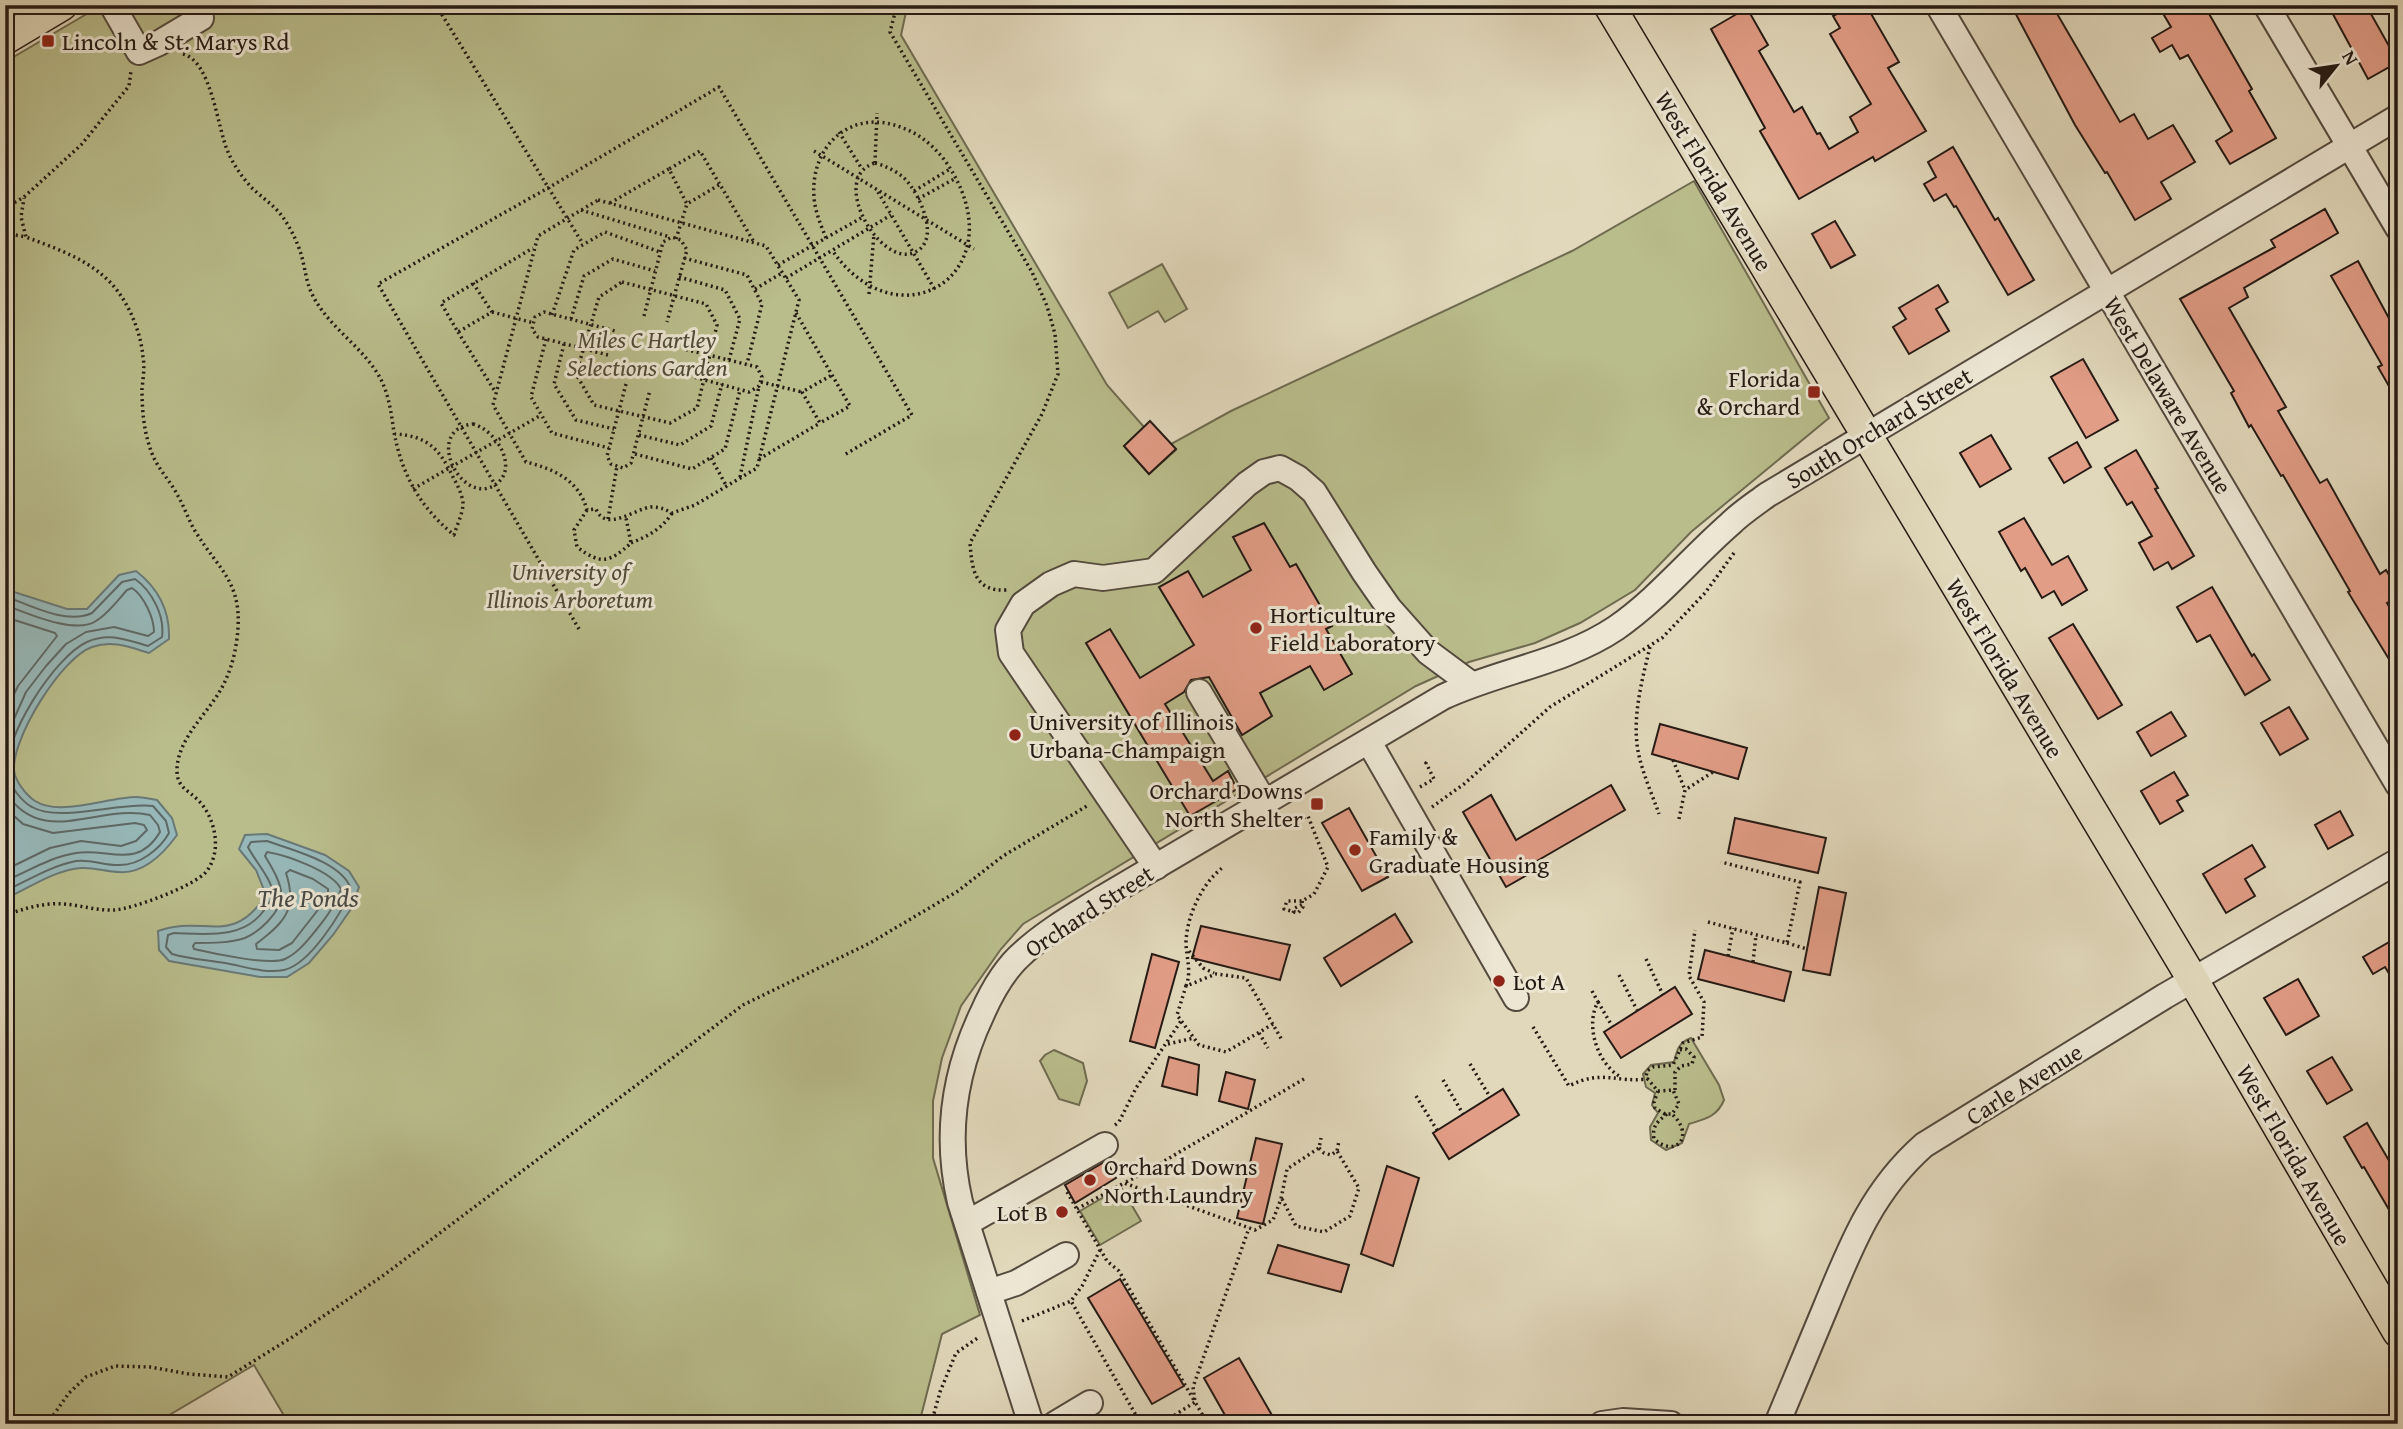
<svg xmlns="http://www.w3.org/2000/svg" width="2403" height="1429" font-family="'Gentium Book Plus',serif">
  <style>
    .green { fill: #b9bc8b; stroke: #6f6b50; stroke-width: 2 }
    .water { fill: #97b8b9; stroke: #697977; stroke-width: 2 }
    .lines { fill: none; stroke-linecap: round; stroke-linejoin: round }
    .shore { stroke: #5e6966; stroke-width: 2 }
    .building { fill: #e29d87; stroke: #251a14; stroke-width: 2 }
    .minor-casing { stroke: #544a3e; stroke-width: 28 }
    .major-casing { stroke: #251a14; stroke-width: 33 }
    .path { stroke: #251a14; stroke-width: 3.5; stroke-dasharray: 2 3.5; stroke-linecap: butt }
    .minor { stroke: #ece6d3; stroke-width: 24 }
    .major { stroke: #e1d8bb; stroke-width: 30 }
    .poi-dot { fill: #8f2418; stroke: #ece6d3; stroke-width: 2.5 }
    .labels { text-anchor: middle; dominant-baseline: central; stroke-width: 6; stroke-linejoin: round; paint-order: stroke }
    .poi-label { font-size: 24px; fill: #251a14; stroke: #ece6d3; text-anchor: start }
    .street-label { font-size: 24px; fill: #251a14; stroke: #ece6d3 }
    .park-label { font-size: 24px; font-style: italic; fill: #514b38; stroke: #ece6d3 }
    .water-label { font-size: 26px; font-style: italic; fill: #474946; stroke: #ece6d3 }
  </style>
  <rect width="100%" height="100%" fill="#e1d8bb"/>
  <filter id="stains"><feTurbulence type="fractalNoise" baseFrequency=".00286" numOctaves="4"/><feColorMatrix values="0 0 0 0 .2 0 0 0 0 .09 0 0 0 0 .02 0 0 0 .5 -.17"/></filter>
  <radialGradient id="worn" r=".72"><stop offset=".6" stop-color="#630" stop-opacity="0"/><stop offset="1" stop-color="#630" stop-opacity=".3"/></radialGradient>
  <g class="green">
    <polygon points="102,5 914,5 906,12 901,35 1107,385 1144,427 1124,446 1149,474 1176,450 1171,444 1231,411 1572,251 1694,181 1829,418 1691,532 1635,590 1580,623 1535,643 1469,662 1416,686 1023,924 1001,949 961,1006 942,1058 933,1101 933,1158 980,1315 942,1334 919,1424 289,1424 254,1365 154,1424 5,1424 5,62"/>
    <polygon points="1162,264 1187,309 1165,322 1158,311 1128,328 1109,293"/>
    <path d="M1691,1038L1719,1085L1724,1100C1717,1117 1705,1119 1689,1124L1682,1143L1666,1150L1651,1140L1650,1127L1658,1113L1652,1105L1655,1093L1646,1087L1643,1074L1651,1065L1674,1062C1677,1050 1678,1043 1691,1038Z"/>
    <polygon points="1054,1050 1083,1063 1087,1081 1079,1105 1059,1099 1040,1061 1045,1055"/>
    <polygon points="1121,1187 1141,1221 1100,1245 1080,1211"/>
  </g>
  <g class="water">
    <path d="M136,571C158,588 170,611 169,639L149,653C129,647 113,640 92,647C61,658 12,738 14,770C15,781 26,795 35,801C60,817 108,797 136,797C143,797 150,799 157,800L172,818L177,835C164,853 144,874 119,872C107,872 94,867 81,868C55,870 29,888 5,899V589L67,609H87L119,575Z"/>
    <path d="M267,834L325,855L349,871L359,887L351,909L333,935L309,963L287,977H260L169,961L159,950L158,931C203,914 232,948 266,895L256,870L239,849L245,835Z"/>
  </g>
  <g class="lines">
    <g class="shore">
      <path d="M5,596C29,605 67,625 92,613L122,582L135,579C152,591 165,616 162,637L148,646C127,640 109,632 87,642C55,656 2,739 7,774C9,785 22,802 32,807C60,823 118,802 153,806L166,821L169,833C160,849 140,865 120,865C106,866 91,859 76,861C51,866 29,880 5,891"/>
      <path d="M5,605C27,613 75,635 96,621C108,614 118,600 127,590L132,588C144,596 154,618 154,632L148,636L114,627L86,632L66,644L46,666L26,692L5,739"/>
      <polyline points="5,617 55,633 57,636 18,686 5,713"/>
      <path d="M5,791C41,850 99,803 150,815L158,825L160,832C137,871 107,847 76,853C50,857 29,871 5,881"/>
      <polyline points="5,808 23,824 53,833 135,823 144,825 147,830 136,841 121,846 81,841 50,848 5,870"/>
      <path d="M267,841C292,850 342,862 351,889C342,913 310,964 284,970C265,974 243,966 225,963C207,960 189,959 172,954L166,947L168,935L174,933C206,934 244,940 265,909C267,906 272,900 273,895C273,880 254,860 248,847L251,842Z"/>
      <path d="M267,852C286,855 332,871 341,889C336,905 326,918 316,930C307,941 298,953 285,959C271,966 211,953 194,949L193,946L195,943C212,943 230,943 245,938C259,932 280,913 281,897C283,885 271,866 265,856Z"/>
      <path d="M290,870L313,879L328,889V897L292,943L279,950L257,949L256,944C284,923 298,909 286,873Z"/>
    </g>
  </g>
  <g class="building">
    <polygon points="1853,5 1866,5 1899,62 1888,68 1926,131 1875,161 1873,157 1799,199 1760,131 1765,128 1711,29 1747,8 1768,45 1759,51 1794,112 1802,107 1817,134 1820,133 1829,149 1858,132 1850,117 1871,104 1830,34 1840,28 1833,16"/>
    <polygon points="2011,5 2052,5 2120,122 2134,114 2148,139 2173,125 2195,162 2161,182 2171,199 2135,220 2107,172 2105,173 2075,125"/>
    <polygon points="2158,5 2204,5 2252,89 2249,91 2276,138 2230,164 2216,141 2232,131 2188,55 2180,59 2172,45 2160,52 2152,38 2171,27"/>
    <polygon points="2328,5 2366,5 2398,62 2368,79"/>
    <polygon points="1953,147 1995,220 1998,218 2034,280 2008,295 1956,206 1954,207 1946,194 1934,201 1924,184 1936,177 1928,162"/>
    <polygon points="2325,209 2338,233 2244,288 2248,297 2229,308 2286,407 2278,411 2320,483 2327,479 2380,574 2386,570 2398,590 2398,597 2387,603 2398,623 2398,674 2348,592 2350,591 2283,475 2281,476 2251,425 2249,427 2231,393 2234,391 2180,299 2275,247 2271,240"/>
    <polygon points="1835,221 1855,255 1831,268 1812,234"/>
    <polygon points="2358,261 2398,335 2398,402 2378,367 2382,365 2331,276"/>
    <polygon points="1938,285 1948,302 1936,309 1949,331 1909,354 1893,327 1906,319 1899,308"/>
    <polygon points="2083,359 2118,420 2086,438 2051,377"/>
    <polygon points="1150,421 1176,449 1149,474 1124,446"/>
    <polygon points="1991,435 2011,469 1980,487 1960,453"/>
    <polygon points="2077,442 2091,467 2064,483 2049,458"/>
    <polygon points="2136,450 2158,488 2155,489 2194,556 2172,569 2168,562 2154,570 2139,543 2152,536 2132,502 2127,505 2105,468"/>
    <polygon points="2024,518 2052,565 2068,556 2087,590 2062,605 2054,591 2042,598 2025,568 2021,571 1999,532"/>
    <polygon points="1264,523 1290,567 1296,564 1332,626 1326,629 1352,674 1324,690 1310,666 1260,693 1272,716 1242,735 1209,677 1191,680 1184,692 1165,704 1213,781 1228,771 1237,789 1190,816 1086,643 1110,629 1140,678 1194,645 1159,587 1188,571 1203,597 1251,570 1233,537"/>
    <polygon points="2212,587 2252,656 2254,654 2270,680 2245,695 2210,635 2197,642 2177,607"/>
    <polygon points="2073,624 2122,705 2098,719 2049,638"/>
    <polygon points="2289,707 2308,739 2280,755 2261,723"/>
    <polygon points="2171,712 2186,736 2151,756 2137,732"/>
    <polygon points="1660,724 1747,748 1738,779 1652,754"/>
    <polygon points="2174,772 2188,795 2177,801 2183,811 2160,824 2141,791"/>
    <polygon points="1611,785 1625,810 1530,865 1534,871 1506,887 1463,812 1491,795 1516,840"/>
    <polygon points="1349,808 1388,877 1362,891 1322,823"/>
    <polygon points="2340,811 2353,835 2328,849 2315,825"/>
    <polygon points="1735,818 1826,838 1818,873 1728,853"/>
    <polygon points="2252,845 2265,867 2245,879 2255,896 2226,913 2203,874"/>
    <polygon points="1819,887 1846,893 1830,975 1803,970"/>
    <polygon points="1395,914 1412,942 1341,986 1324,958"/>
    <polygon points="1201,926 1290,945 1280,980 1192,958"/>
    <polygon points="2398,937 2398,988 2385,967 2373,974 2363,957"/>
    <polygon points="1705,950 1791,972 1784,1001 1698,979"/>
    <polygon points="1152,954 1179,962 1155,1048 1130,1041"/>
    <polygon points="2298,979 2319,1016 2286,1035 2264,998"/>
    <polygon points="1675,987 1692,1014 1621,1058 1604,1032"/>
    <polygon points="1169,1057 1199,1065 1197,1095 1162,1086"/>
    <polygon points="2332,1057 2352,1090 2327,1104 2307,1071"/>
    <polygon points="1226,1072 1255,1080 1248,1109 1219,1101"/>
    <polygon points="1503,1089 1519,1115 1449,1159 1433,1133"/>
    <polygon points="2367,1123 2398,1176 2398,1225 2364,1167 2362,1168 2344,1137"/>
    <polygon points="1256,1138 1282,1144 1263,1224 1237,1218"/>
    <polygon points="1106,1161 1116,1178 1075,1203 1065,1185"/>
    <polygon points="1387,1166 1419,1178 1393,1266 1361,1254"/>
    <polygon points="1278,1245 1349,1265 1341,1292 1268,1273"/>
    <polygon points="1120,1279 1184,1386 1152,1404 1088,1298"/>
    <polygon points="1239,1358 1277,1424 1230,1424 1204,1378"/>
  </g>
  <g class="lines">
    <g class="minor-casing">
      <g id="minor">
        <polyline points="112,5 139,52 159,43 201,18"/>
        <polyline points="1938,5 2398,785"/>
        <polyline points="2266,5 2398,228"/>
        <polyline points="1199,692 1265,803"/>
        <polyline points="1369,742 1516,998"/>
        <polyline points="1156,867 1011,653 1008,630 1023,604 1051,584 1074,574 1103,578 1154,571 1247,484 1264,472 1280,468 1298,478 1314,492 1364,572 1389,608 1428,652 1471,684"/>
        <polyline points="967,1223 1105,1145"/>
        <polyline points="989,1292 1016,1283 1066,1255"/>
        <path d="M1031,1424L960,1202C945,1137 953,1075 982,1014C992,991 1005,968 1024,952C1048,930 1077,914 1104,897L1443,697C1498,671 1564,663 1616,628C1658,599 1691,558 1730,524C1741,513 1755,504 1767,495L2398,117"/>
        <polyline points="1055,1424 1090,1403"/>
        <polyline points="1602,1424 1623,1421 1671,1424"/>
        <path d="M1777,1424C1794,1384 1810,1344 1827,1304C1852,1243 1873,1190 1924,1145L2165,996L2398,861"/>
      </g>
    </g>
    <g class="major-casing">
      <g id="major">
        <polyline points="1609,5 2193,980 2398,1332"/>
        <polyline points="5,39 62,5"/>
      </g>
    </g>
    <g class="path">
      <polyline points="436,5 583,244"/>
      <path d="M897,5L890,32L1032,272L1047,306L1055,334L1058,374L1042,414L970,543C972,569 974,592 1007,590"/>
      <path d="M183,54C212,62 217,127 228,152C233,164 242,177 251,187C261,197 273,204 282,216C290,227 297,241 301,254C305,267 306,282 312,294C328,327 361,345 379,376C389,393 391,413 394,432C402,475 420,507 454,535C457,525 463,513 463,503C462,494 457,484 453,477C439,448 427,436 395,434"/>
      <polyline points="839,132 862,169"/>
      <polyline points="814,151 974,249"/>
      <path d="M875,163C886,166 896,171 904,178C919,192 943,242 913,253C879,266 828,177 875,163Z"/>
      <polyline points="875,163 877,113"/>
      <polyline points="719,185 687,204 669,169 700,151 754,242"/>
      <polyline points="914,191 950,169"/>
      <polyline points="878,192 935,290"/>
      <polyline points="918,199 956,178"/>
      <path d="M598,200L766,246L799,300L757,468L695,505L672,513C665,509 660,507 651,507C634,509 606,533 596,509L587,510C579,480 554,469 526,462L493,405L538,236Z"/>
      <polyline points="610,203 669,169"/>
      <polyline points="5,208 24,197 81,145 129,86 131,71"/>
      <polyline points="581,210 670,237"/>
      <polyline points="5,233 26,237 21,217 24,198"/>
      <path d="M826,238C821,225 815,212 814,197C810,145 852,107 903,128C925,136 942,154 953,173C1012,276 897,345 832,250"/>
      <polyline points="676,239 687,204"/>
      <polyline points="684,258 747,275 762,304 747,364"/>
      <polyline points="778,265 863,217"/>
      <polyline points="679,277 725,290 740,319 729,360"/>
      <polyline points="786,278 891,215"/>
      <polygon points="622,282 706,304 717,325 697,408 670,423 594,405 576,374 599,297"/>
      <polyline points="473,283 492,312 458,332 441,303 533,248"/>
      <polyline points="755,289 782,273"/>
      <polyline points="869,294 874,234"/>
      <polyline points="492,312 534,323"/>
      <polyline points="796,313 850,406 820,423 802,392 832,375"/>
      <polyline points="552,315 574,250 605,232 660,252"/>
      <polyline points="644,316 663,242 672,237 681,240 687,250 667,322"/>
      <polyline points="571,319 584,276 613,259 655,271"/>
      <polyline points="458,332 496,393"/>
      <polyline points="546,339 531,397 552,433 609,448"/>
      <polyline points="564,344 554,384 576,420 614,429"/>
      <polyline points="608,355 538,337 532,329 535,317 544,312 615,331"/>
      <polyline points="679,373 749,392 759,386 762,377 757,367 684,349"/>
      <polyline points="761,382 802,392"/>
      <polyline points="626,384 607,456 611,464 623,468 631,463 650,390"/>
      <path d="M473,424C497,430 521,471 493,486C460,504 423,429 473,424Z"/>
      <polyline points="639,435 680,445 711,426 722,384"/>
      <polyline points="635,454 692,469 725,449 740,390"/>
      <polyline points="711,458 727,487"/>
      <polyline points="759,459 820,423"/>
      <polyline points="740,477 759,386"/>
      <polyline points="413,489 541,415"/>
      <path d="M587,510L574,530L577,547C601,565 609,563 631,543L626,518"/>
      <polyline points="608,519 617,466"/>
      <path d="M631,543C648,536 662,529 672,513"/>
      <polyline points="579,629 378,284 548,188 719,87 912,415 844,455"/>
      <path d="M1650,647C1642,680 1632,717 1638,751C1642,772 1652,794 1659,814"/>
      <polyline points="1673,760 1685,790"/>
      <polyline points="1420,787 1434,779 1426,763 1429,761"/>
      <polyline points="1432,807 1464,784 1550,707 1662,638 1705,593 1734,553"/>
      <polyline points="1679,819 1685,790 1713,772"/>
      <polyline points="1302,901 1303,907 1298,913 1284,909 1287,901 1302,901 1314,894 1328,867 1308,816 1302,819"/>
      <polyline points="1293,913 1295,908 1303,904"/>
      <path d="M5,915C21,910 35,905 51,904C72,902 93,911 114,910C133,909 194,886 206,872C223,851 215,817 198,800C188,790 177,787 177,771C177,735 213,711 226,679C233,664 237,645 238,628C241,582 218,568 197,534C189,522 185,508 178,496C171,482 159,470 153,456C144,434 142,412 142,389C143,378 145,367 143,357C141,335 132,311 119,293C97,262 60,250 26,237"/>
      <polyline points="1708,922 1787,943 1800,882 1721,862"/>
      <polyline points="1787,943 1807,949"/>
      <polyline points="1189,951 1203,968 1214,973"/>
      <polyline points="1728,956 1733,928"/>
      <polyline points="1646,959 1663,995"/>
      <polyline points="1753,962 1756,935"/>
      <polyline points="1619,975 1637,1010"/>
      <path d="M1186,986C1192,970 1186,958 1186,942C1187,915 1202,884 1222,868"/>
      <path d="M1592,991L1598,1002C1585,1025 1597,1062 1619,1076"/>
      <polyline points="1598,1002 1612,1026"/>
      <polyline points="1273,1024 1226,1052 1199,1045 1177,1015 1186,986 1216,974 1246,978 1282,1040"/>
      <path d="M1533,1027L1569,1086C1602,1069 1616,1083 1648,1079"/>
      <polyline points="1259,1033 1268,1048"/>
      <polyline points="1168,1044 1194,1038"/>
      <polyline points="1470,1064 1490,1097"/>
      <polyline points="1304,1079 1142,1174 1124,1183 1255,1230 1273,1220 1281,1199 1287,1169 1319,1148 1321,1138"/>
      <polyline points="1443,1080 1463,1114"/>
      <polyline points="1675,1090 1675,1072 1681,1066 1692,1064 1694,1057 1686,1049 1679,1050"/>
      <polyline points="1658,1091 1654,1102 1655,1108 1665,1114 1672,1114 1679,1104 1673,1090 1658,1091 1646,1077 1647,1071 1653,1067 1673,1065 1683,1043 1702,1037 1704,1002 1689,976 1695,930"/>
      <polyline points="1416,1096 1437,1130"/>
      <path d="M1667,1114C1657,1122 1652,1126 1654,1139C1677,1159 1695,1135 1672,1114"/>
      <polyline points="1115,1125 1119,1122 1136,1088 1181,1021"/>
      <polyline points="1319,1148 1324,1153 1331,1155 1337,1151 1339,1141"/>
      <polyline points="1067,1192 1107,1261 1119,1271 1195,1402 1161,1424"/>
      <polyline points="1282,1199 1296,1226 1324,1232 1350,1216 1359,1188 1337,1151"/>
      <polyline points="1077,1209 1124,1183"/>
      <polyline points="1100,1250 1082,1286 1071,1301 1141,1424"/>
      <polyline points="1022,1321 1071,1301"/>
      <polyline points="47,1424 69,1393 86,1377 115,1366 150,1367 189,1374 228,1377 294,1336 384,1275 743,1005 870,943 958,891 1003,856 1087,806"/>
      <polyline points="931,1424 940,1392 956,1353 979,1337"/>
      <polyline points="1208,1424 1195,1402 1193,1387 1249,1228"/>
    </g>
    <use href="#minor" class="minor"/>
    <use href="#major" class="major"/>
  </g>
  <g class="poi-dot">
    <rect x="41" y="34" width="14" height="14" rx="3.5"/>
    <rect x="1807" y="385" width="14" height="14" rx="3.5"/>
    <circle cx="1256" cy="628" r="7"/>
    <circle cx="1015" cy="735" r="7"/>
    <rect x="1310" y="797" width="14" height="14" rx="3.5"/>
    <circle cx="1355" cy="850" r="7"/>
    <circle cx="1499" cy="981" r="7"/>
    <circle cx="1090" cy="1180" r="7"/>
    <circle cx="1062" cy="1212" r="7"/>
  </g>
  <g class="labels">
    <g class="poi-label">
      <text x="62" y="41">Lincoln &amp; St. Marys Rd</text>
      <text x="1800" y="378" text-anchor="end">Florida<tspan x="1800" dy="28">&amp; Orchard</tspan></text>
      <text x="1270" y="614">Horticulture<tspan x="1270" dy="28">Field Laboratory</tspan></text>
      <text x="1029" y="721">University of Illinois<tspan x="1029" dy="28">Urbana-Champaign</tspan></text>
      <text x="1303" y="790" text-anchor="end">Orchard Downs<tspan x="1303" dy="28">North Shelter</tspan></text>
      <text x="1369" y="836">Family &amp;<tspan x="1369" dy="28">Graduate Housing</tspan></text>
      <text x="1513" y="981">Lot A</text>
      <text x="1104" y="1166">Orchard Downs<tspan x="1104" dy="28">North Laundry</tspan></text>
      <text x="1048" y="1212" text-anchor="end">Lot B</text>
    </g>
    <g class="street-label">
      <text transform="translate(1714 181) rotate(59)">West Florida Avenue</text>
      <text transform="translate(2168 395) rotate(59)">West Delaware Avenue</text>
      <text transform="translate(1879 428) rotate(-31)">South Orchard Street</text>
      <text transform="translate(2005 668) rotate(59)">West Florida Avenue</text>
      <text transform="translate(1089 911) rotate(-33)">Orchard Street</text>
      <text transform="translate(2024 1084) rotate(-32)">Carle Avenue</text>
      <text transform="translate(2294 1155) rotate(60)">West Florida Avenue</text>
    </g>
    <g class="park-label">
      <text x="647" y="339">Miles C Hartley<tspan x="647" dy="28">Selections Garden</tspan></text>
      <text x="570" y="571">University of<tspan x="570" dy="28">Illinois Arboretum</tspan></text>
    </g>
    <g class="water-label">
      <text x="308" y="897">The Ponds</text>
    </g>
  </g>
  <rect width="2403" height="1429" fill="none" stroke="#e1d8bb" stroke-width="28"/>
  <rect x="7" y="7" width="2389" height="1415" fill="none" stroke="#251a14" stroke-width="3.5"/>
  <rect x="14" y="14" width="2375" height="1401" fill="none" stroke="#251a14" stroke-width="2"/>
  <g transform="translate(2336 66) rotate(60)" stroke="#ece6d3" stroke-width="5" paint-order="stroke">
  <path d="M0-5L12 26L0 18L-12 26Z" fill="#251a14"/>
  <text y="-10" font-size="19" font-weight="bold" text-anchor="middle" fill="#251a14">N</text>
  </g>
  <rect width="100%" height="100%" filter="url(#stains)"/>
  <rect width="100%" height="100%" fill="url(#worn)"/>
</svg>
